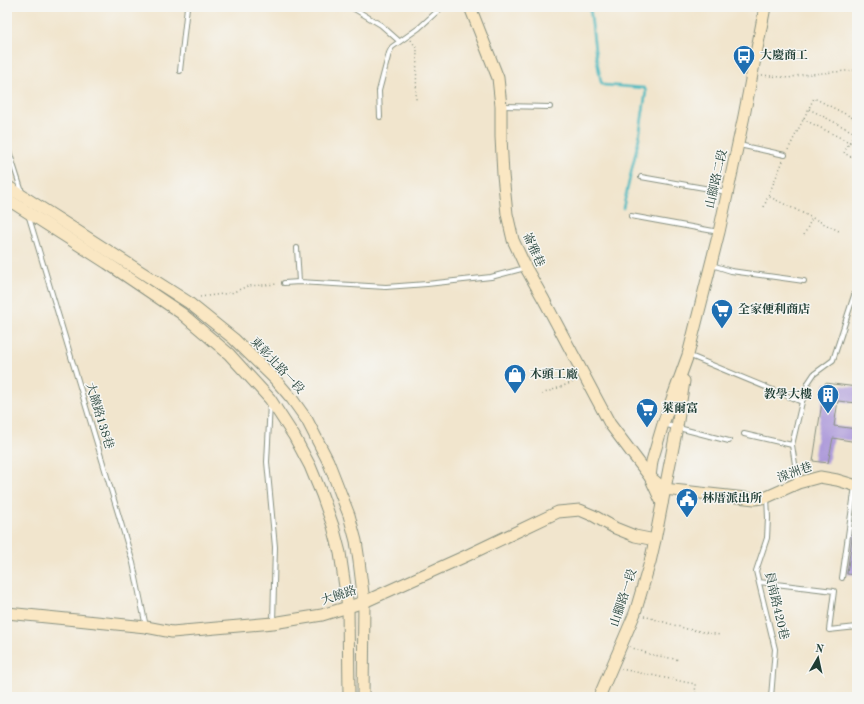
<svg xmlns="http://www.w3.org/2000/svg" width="864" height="704" font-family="'Old Standard TT','Noto Serif TC',serif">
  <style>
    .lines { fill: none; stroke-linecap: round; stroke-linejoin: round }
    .stream { stroke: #4bbac1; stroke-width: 2.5 }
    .building { fill: #ae9bda }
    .lane-casing { stroke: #889180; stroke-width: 6 }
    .secondary-casing { stroke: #889180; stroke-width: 13 }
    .path { stroke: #889180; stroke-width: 1.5; stroke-dasharray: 1 3; stroke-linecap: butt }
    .lane { stroke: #fff; stroke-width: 4 }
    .secondary { stroke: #fae7c3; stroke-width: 11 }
    .labels { text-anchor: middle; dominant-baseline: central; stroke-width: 3; stroke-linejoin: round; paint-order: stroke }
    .poi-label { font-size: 12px; font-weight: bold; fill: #1f3d34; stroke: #f6f6f2; text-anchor: start }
    .street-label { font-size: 12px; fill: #1f3d34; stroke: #f6f6f2 }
  </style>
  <rect width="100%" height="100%" fill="#f6f6f2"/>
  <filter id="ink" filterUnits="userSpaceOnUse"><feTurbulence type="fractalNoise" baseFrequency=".025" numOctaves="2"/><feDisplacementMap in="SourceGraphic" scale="8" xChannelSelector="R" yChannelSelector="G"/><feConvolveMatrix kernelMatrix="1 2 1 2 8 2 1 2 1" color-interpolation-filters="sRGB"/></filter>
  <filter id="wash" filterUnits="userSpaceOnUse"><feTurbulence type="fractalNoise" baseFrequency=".012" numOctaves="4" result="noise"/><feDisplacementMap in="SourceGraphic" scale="16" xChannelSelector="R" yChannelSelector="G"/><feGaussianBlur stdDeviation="0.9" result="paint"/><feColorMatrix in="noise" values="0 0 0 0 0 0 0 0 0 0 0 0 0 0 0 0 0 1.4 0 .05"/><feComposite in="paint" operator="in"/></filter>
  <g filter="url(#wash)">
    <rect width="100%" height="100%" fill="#f1e5cd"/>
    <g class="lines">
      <polyline class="stream" points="590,7 595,50 601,82 604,85 644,88 646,91 639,138 623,208"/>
    </g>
    <g id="blocks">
      <g class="building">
        <polygon points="825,383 857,387 857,403 838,401 834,426 857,429 857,442 833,438 828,463 813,461"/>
        <polygon points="853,532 857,532 857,575 847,574"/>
      </g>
    </g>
  </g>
  <g filter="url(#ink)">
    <use href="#blocks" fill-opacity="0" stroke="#889180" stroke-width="1"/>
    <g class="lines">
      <g class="lane-casing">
        <g id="lane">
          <polyline points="351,7 381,25 399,41"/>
          <polyline points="180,71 187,7"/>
          <polyline points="503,106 550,107"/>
          <polyline points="380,117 379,91 389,53 392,47 419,28 442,7"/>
          <polyline points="7,145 22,192"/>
          <polyline points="739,145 785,155"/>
          <polyline points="641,177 727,192"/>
          <polyline points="28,214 133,563 146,627"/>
          <polyline points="631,216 719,232"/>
          <polyline points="297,248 299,282"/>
          <polyline points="712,265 731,271 804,281"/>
          <polyline points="284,283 299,282 386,287 427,284 491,277 525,268"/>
          <polyline points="688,355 802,402"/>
          <polyline points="270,403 267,462 275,547 273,622"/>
          <polyline points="663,424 729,441"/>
          <polyline points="744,434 792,445"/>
          <polyline points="798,483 792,445 802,402 808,383 814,374 833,360 857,286"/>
          <polyline points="767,497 768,518 767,538 756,571 775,649 771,697"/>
          <polyline points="842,578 855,486"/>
          <polyline points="759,582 834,591 829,630 857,627"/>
        </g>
      </g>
      <g class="secondary-casing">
        <g id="secondary">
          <polyline points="470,7 498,78 501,106 501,137 503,175 507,214 513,240 526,268 544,300 610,424 650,477 664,489 755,499 767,497 798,483 820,477 837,480 857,486"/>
          <polyline points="7,186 188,302 234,339 274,378 292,399 307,420 328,461 349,515 356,541 359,561 364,602 363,697"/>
          <polyline points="7,199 107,263 181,313 229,354 270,399 294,436 310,466 322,495 333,526 340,553 348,607 349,697"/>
          <polyline points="662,503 650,477 652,461 663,424 688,355 719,232 744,116 765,7"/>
          <polyline points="7,613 146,627 172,632 273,623 322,615 364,602 468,555 558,512 580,510 594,516 615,528 635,536 655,540"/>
          <polyline points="599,697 635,613 650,562 655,540 677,427 684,381"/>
        </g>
      </g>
      <g class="path">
        <polyline points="411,40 417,49 416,101"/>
        <polyline points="762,75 789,78 800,75 857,70"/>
        <polyline points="809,109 857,134"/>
        <polyline points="803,119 857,146"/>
        <polyline points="857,127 844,153 857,160"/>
        <polyline points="788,150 814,98 857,120"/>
        <polyline points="783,161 768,196 841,232"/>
        <polyline points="764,207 768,196"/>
        <polyline points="804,235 812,218"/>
        <polyline points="200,297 231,293 248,286 278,284"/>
        <polyline points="542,394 576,381"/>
        <polyline points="644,616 687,629 720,635"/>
        <polyline points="630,647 649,654 680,660"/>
        <polyline points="621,669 695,684 696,697"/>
      </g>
      <use href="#lane" class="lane"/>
      <use href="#secondary" class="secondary"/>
    </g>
  </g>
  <defs>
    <g id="bus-pin" transform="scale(1.15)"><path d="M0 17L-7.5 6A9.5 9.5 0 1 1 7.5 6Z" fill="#1f6fb2" stroke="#f6f6f2"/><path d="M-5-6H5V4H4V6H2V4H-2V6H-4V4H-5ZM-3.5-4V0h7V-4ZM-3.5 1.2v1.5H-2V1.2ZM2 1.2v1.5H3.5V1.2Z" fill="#fff"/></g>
    <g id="supermarket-pin" transform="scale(1.15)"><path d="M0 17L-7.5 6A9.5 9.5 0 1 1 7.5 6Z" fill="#1f6fb2" stroke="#f6f6f2"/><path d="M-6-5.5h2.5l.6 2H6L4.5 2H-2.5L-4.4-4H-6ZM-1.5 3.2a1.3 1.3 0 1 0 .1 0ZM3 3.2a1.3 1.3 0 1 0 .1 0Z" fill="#fff"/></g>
    <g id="shop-pin" transform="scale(1.15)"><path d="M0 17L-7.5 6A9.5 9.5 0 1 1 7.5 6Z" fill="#1f6fb2" stroke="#f6f6f2"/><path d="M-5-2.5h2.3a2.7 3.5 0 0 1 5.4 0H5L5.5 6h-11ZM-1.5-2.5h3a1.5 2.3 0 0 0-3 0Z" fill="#fff"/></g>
    <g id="building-pin" transform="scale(1.15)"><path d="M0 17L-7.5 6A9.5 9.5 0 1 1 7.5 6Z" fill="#1f6fb2" stroke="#f6f6f2"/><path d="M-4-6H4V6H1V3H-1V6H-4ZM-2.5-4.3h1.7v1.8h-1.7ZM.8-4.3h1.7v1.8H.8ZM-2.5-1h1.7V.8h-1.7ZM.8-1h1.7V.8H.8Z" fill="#fff"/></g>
    <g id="civic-pin" transform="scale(1.15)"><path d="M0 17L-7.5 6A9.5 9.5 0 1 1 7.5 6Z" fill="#1f6fb2" stroke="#f6f6f2"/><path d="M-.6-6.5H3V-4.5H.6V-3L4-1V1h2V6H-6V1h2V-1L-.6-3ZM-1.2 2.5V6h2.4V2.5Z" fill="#fff"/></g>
  </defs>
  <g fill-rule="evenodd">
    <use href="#bus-pin" x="744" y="56"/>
    <use href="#supermarket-pin" x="722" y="310"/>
    <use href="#shop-pin" x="515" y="375"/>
    <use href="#building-pin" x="828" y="395"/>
    <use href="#supermarket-pin" x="647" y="409"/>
    <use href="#civic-pin" x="687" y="499"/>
  </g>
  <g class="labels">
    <g class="poi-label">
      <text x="760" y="56">大慶商工</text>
      <text x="738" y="310">全家便利商店</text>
      <text x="530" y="375">木頭工廠</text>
      <text x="812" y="395" text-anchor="end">教學大樓</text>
      <text x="662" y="409">萊爾富</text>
      <text x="702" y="499">林厝派出所</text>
    </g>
    <g class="street-label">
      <text transform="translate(717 179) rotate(-77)">山腳路二段</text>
      <text transform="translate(533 250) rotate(66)">崙雅巷</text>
      <text transform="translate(277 366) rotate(47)">東彰北路一段</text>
      <text transform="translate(99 416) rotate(73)">大饒路138巷</text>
      <text transform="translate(795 473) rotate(-20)">湶洲巷</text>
      <text transform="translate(339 596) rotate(-18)">大饒路</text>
      <text transform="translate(624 598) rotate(-72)">山腳路一段</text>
      <text transform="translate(776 606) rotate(77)">員南路420巷</text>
    </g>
  </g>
  <rect width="864" height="704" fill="none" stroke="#f6f6f2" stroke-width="24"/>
  <g transform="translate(818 658) rotate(9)" stroke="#f6f6f2" stroke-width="3" paint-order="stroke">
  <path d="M0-3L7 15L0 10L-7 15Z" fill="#1f3d34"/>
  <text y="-6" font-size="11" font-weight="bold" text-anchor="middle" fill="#1f3d34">N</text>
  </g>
</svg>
